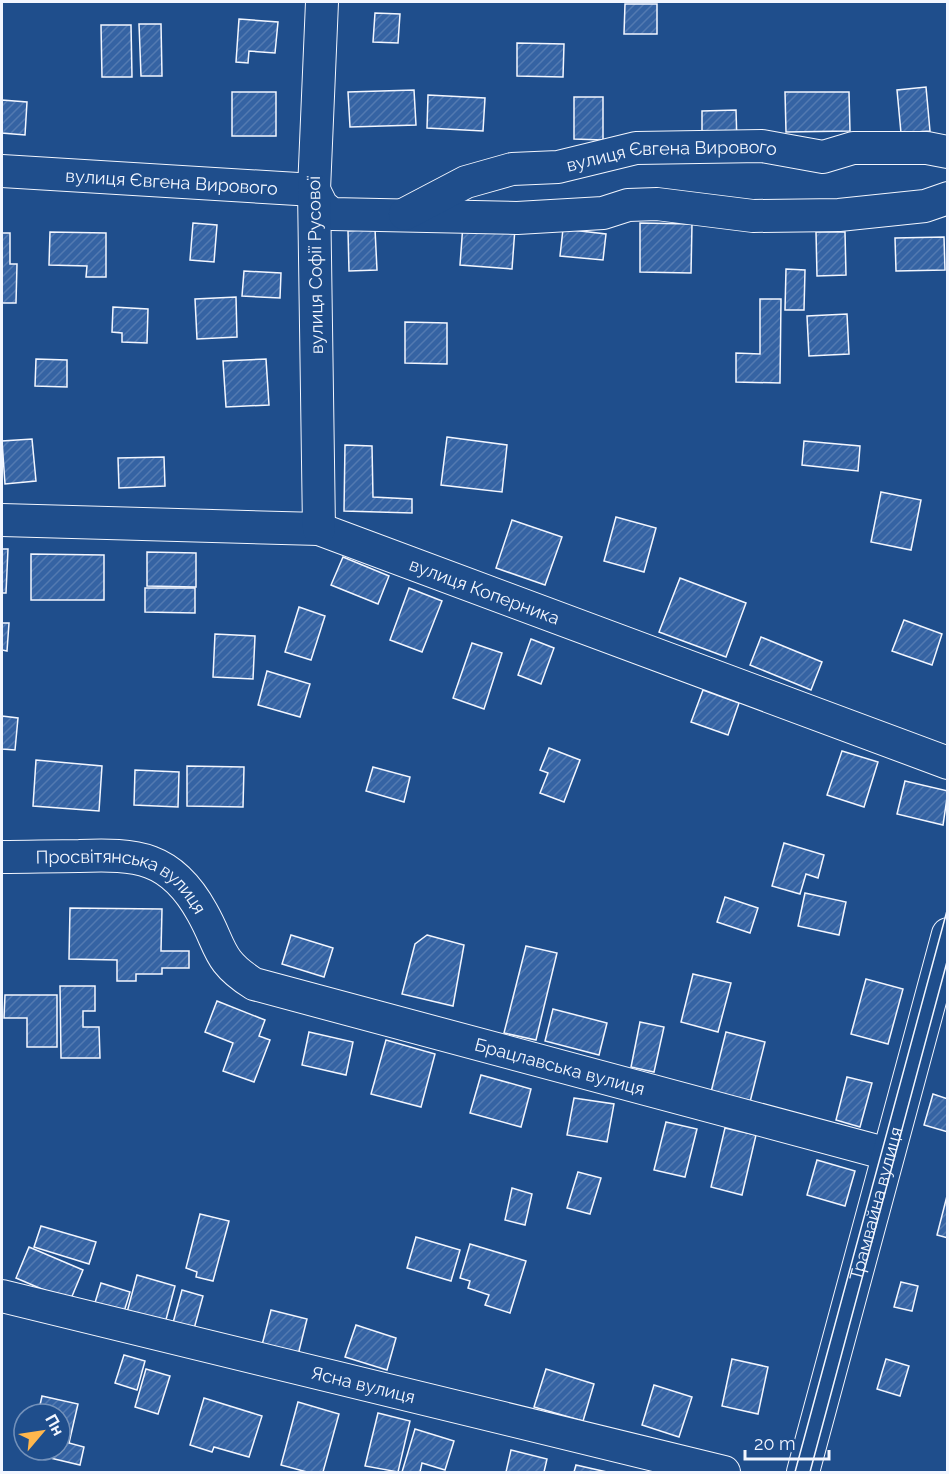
<svg xmlns="http://www.w3.org/2000/svg" width="949" height="1474" font-family="Raleway,sans-serif">
  <style>
    .building { fill: url(#building-hatch); stroke: #f2f6ff; stroke-width: 1.5 }
    .lines { fill: none; stroke-linecap: round; stroke-linejoin: round }
    .minor-casing { stroke: #f2f6ff; stroke-width: 34 }
    .minor { stroke: #1f4e8c; stroke-width: 32 }
    .tram { stroke: #f2f6ff; stroke-width: 1.5 }
    .labels { text-anchor: middle; dominant-baseline: central; stroke-width: 4.5; stroke-linejoin: round; paint-order: stroke }
    .street-label { font-size: 18px; fill: #f2f6ff; stroke: #1f4e8c }
  </style>
  <defs>
    <pattern id="building-hatch" width="6" height="6" patternUnits="userSpaceOnUse" patternTransform="scale(1.5)"><rect width="6" height="6" fill="#3563a3"/><path d="M-1 1l2-2M0 6l6-6M5 7l2-2" fill="none" stroke="#537ab1"/></pattern>
  </defs>
  <rect width="100%" height="100%" fill="#1f4e8c"/>
  <g class="building">
    <polygon points="625,4 657,4 657,34 624,34"/>
    <polygon points="375,13 400,14 398,43 373,42"/>
    <polygon points="239,19 278,22 275,53 249,51 248,63 236,62"/>
    <polygon points="139,24 161,24 162,76 141,76"/>
    <polygon points="101,25 131,25 132,77 102,77"/>
    <polygon points="517,43 564,44 563,77 517,76"/>
    <polygon points="926,87 930,131 901,133 897,90"/>
    <polygon points="414,90 416,125 350,127 348,92"/>
    <rect x="232" y="92" width="44" height="44"/>
    <polygon points="785,92 849,92 850,131 786,132"/>
    <polygon points="428,95 485,98 483,131 427,128"/>
    <polygon points="574,97 603,97 603,140 574,139"/>
    <polygon points="2,100 27,102 25,135 2,133"/>
    <polygon points="736,110 737,143 702,143 702,111"/>
    <polygon points="193,223 217,225 214,262 190,260"/>
    <polygon points="640,223 692,224 691,273 640,272"/>
    <polygon points="463,224 515,228 512,269 460,265"/>
    <polygon points="375,229 377,270 349,271 348,231"/>
    <polygon points="563,229 606,234 603,260 560,256"/>
    <polygon points="50,232 106,233 106,277 86,277 87,266 49,265"/>
    <polygon points="816,232 845,232 846,275 817,276"/>
    <polygon points="2,233 10,233 10,264 17,264 16,303 2,303"/>
    <polygon points="944,237 945,270 896,271 895,238"/>
    <polygon points="786,269 805,270 804,310 785,310"/>
    <polygon points="244,271 281,273 280,298 242,296"/>
    <polygon points="236,297 237,337 197,339 195,299"/>
    <polygon points="760,299 781,299 780,383 736,382 736,353 760,354"/>
    <polygon points="113,307 148,309 147,343 122,342 122,333 112,332"/>
    <polygon points="847,314 849,354 809,356 807,316"/>
    <polygon points="405,322 447,323 447,364 405,363"/>
    <polygon points="36,359 67,360 67,387 35,386"/>
    <polygon points="266,359 269,405 226,407 223,361"/>
    <polygon points="447,437 507,445 502,492 441,485"/>
    <polygon points="32,439 36,481 5,484 2,441"/>
    <polygon points="804,441 860,446 858,471 802,465"/>
    <polygon points="345,445 372,446 373,497 412,499 412,513 344,511"/>
    <polygon points="164,457 165,486 119,488 118,458"/>
    <polygon points="881,492 921,500 911,550 871,542"/>
    <polygon points="616,517 656,528 644,572 604,561"/>
    <polygon points="512,520 562,537 545,585 496,568"/>
    <polygon points="2,549 8,549 6,593 2,593"/>
    <polygon points="147,552 196,553 196,587 147,586"/>
    <polygon points="31,554 104,555 104,600 31,600"/>
    <polygon points="343,557 389,576 378,604 331,585"/>
    <polygon points="680,578 746,603 726,657 659,632"/>
    <polygon points="145,588 195,588 195,613 145,612"/>
    <polygon points="409,588 442,601 422,652 390,640"/>
    <polygon points="299,607 325,616 311,660 285,652"/>
    <polygon points="904,620 942,634 932,665 892,651"/>
    <polygon points="2,623 9,623 7,651 2,650"/>
    <polygon points="215,634 255,636 253,679 213,677"/>
    <polygon points="761,637 822,662 811,690 750,665"/>
    <polygon points="531,639 554,648 541,684 518,675"/>
    <polygon points="472,643 502,653 484,709 453,698"/>
    <polygon points="267,671 310,684 300,717 258,705"/>
    <polygon points="703,690 739,703 728,735 691,722"/>
    <polygon points="2,716 18,718 15,750 2,749"/>
    <polygon points="549,748 580,760 564,802 540,793 548,773 540,770"/>
    <polygon points="842,751 878,762 864,807 827,795"/>
    <polygon points="36,760 102,766 99,811 33,806"/>
    <polygon points="187,766 244,767 243,807 187,806"/>
    <polygon points="373,767 410,777 404,802 366,791"/>
    <polygon points="135,770 179,772 178,807 134,805"/>
    <polygon points="905,781 948,791 943,825 897,814"/>
    <polygon points="784,843 824,855 818,878 806,874 800,894 772,886"/>
    <polygon points="805,893 846,902 839,935 798,926"/>
    <polygon points="725,897 758,908 750,933 717,922"/>
    <polygon points="70,908 162,909 161,951 189,951 189,968 162,968 162,974 136,974 136,981 117,981 117,960 69,959"/>
    <polygon points="291,935 333,948 324,977 282,964"/>
    <polygon points="427,935 464,945 453,1006 402,994 415,944"/>
    <polygon points="526,946 557,953 536,1040 504,1033"/>
    <polygon points="693,974 731,983 718,1032 681,1022"/>
    <polygon points="866,979 903,989 888,1044 851,1034"/>
    <polygon points="60,986 95,986 95,1011 83,1011 83,1027 99,1027 100,1058 61,1058"/>
    <polygon points="5,995 57,995 57,1047 27,1047 27,1018 4,1018"/>
    <polygon points="217,1001 265,1020 259,1036 270,1040 254,1082 223,1071 233,1043 205,1032"/>
    <polygon points="553,1009 607,1023 599,1055 545,1041"/>
    <polygon points="640,1022 664,1027 654,1072 631,1067"/>
    <polygon points="309,1032 353,1042 346,1075 302,1065"/>
    <polygon points="726,1032 765,1042 750,1102 711,1092"/>
    <polygon points="386,1040 435,1054 421,1107 371,1094"/>
    <polygon points="481,1075 531,1089 521,1127 470,1113"/>
    <polygon points="847,1077 872,1083 860,1127 836,1120"/>
    <polygon points="933,1094 948,1099 948,1132 924,1125"/>
    <polygon points="574,1098 614,1104 607,1142 567,1135"/>
    <polygon points="666,1122 697,1129 685,1177 654,1170"/>
    <polygon points="725,1128 756,1135 742,1195 711,1187"/>
    <polygon points="817,1160 855,1171 845,1206 807,1195"/>
    <polygon points="578,1172 601,1178 590,1214 567,1208"/>
    <polygon points="512,1188 532,1194 525,1225 505,1220"/>
    <polygon points="948,1192 948,1238 937,1235"/>
    <polygon points="200,1214 229,1221 213,1281 196,1277 197,1272 186,1268"/>
    <polygon points="41,1226 96,1242 89,1264 34,1247"/>
    <polygon points="416,1237 460,1250 451,1281 407,1268"/>
    <polygon points="470,1244 526,1261 510,1313 485,1305 489,1295 468,1288 470,1281 460,1278"/>
    <polygon points="29,1247 83,1270 70,1301 16,1278"/>
    <polygon points="137,1275 175,1286 164,1327 126,1316"/>
    <polygon points="901,1282 918,1286 912,1311 894,1307"/>
    <polygon points="101,1283 130,1292 123,1315 94,1306"/>
    <polygon points="182,1290 203,1296 192,1336 171,1330"/>
    <polygon points="271,1310 307,1319 298,1355 262,1345"/>
    <polygon points="356,1325 396,1338 387,1370 345,1357"/>
    <polygon points="124,1355 145,1361 137,1390 115,1383"/>
    <polygon points="732,1359 768,1367 758,1414 722,1406"/>
    <polygon points="886,1359 909,1366 900,1396 877,1389"/>
    <polygon points="146,1369 170,1376 158,1414 135,1407"/>
    <polygon points="546,1369 594,1384 583,1421 534,1407"/>
    <polygon points="654,1385 692,1397 679,1437 642,1425"/>
    <polygon points="42,1396 78,1404 69,1443 84,1447 80,1465 29,1453 30,1450 60,1450 60,1414 38,1414"/>
    <polygon points="204,1398 262,1416 249,1457 214,1447 212,1452 190,1445"/>
    <polygon points="298,1402 339,1414 323,1472 307,1472 281,1465"/>
    <polygon points="378,1413 410,1421 398,1472 365,1466"/>
    <polygon points="415,1429 454,1441 445,1470 422,1463 420,1472 402,1472"/>
    <polygon points="511,1450 547,1459 544,1472 506,1472"/>
    <polygon points="576,1465 607,1472 574,1472"/>
  </g>
  <g class="lines">
    <g class="minor-casing">
      <g id="minor">
        <path id="s1" d="M2,171L314,190L322,206L332,214L517,218L603,213L628,205L657,204L753,216L839,215L925,206L948,198"/>
        <path id="s2" d="M405,214L466,182L512,169L558,167L636,148L762,146L823,157L853,148H927L948,152"/>
        <path id="s3" d="M2,520L319,529L948,763"/>
        <polyline points="319,529 314,190 322,2"/>
        <path id="s4" d="M2,857C27,857 53,856 79,856C137,854 171,856 202,912C222,947 216,960 254,984L888,1154"/>
        <path id="s5" d="M2,1296L724,1472"/>
        <path id="s6" d="M803,1472L948,934"/>
      </g>
    </g>
    <use href="#minor" class="minor"/>
    <g class="tram">
      <polyline points="795,1472 948,907"/>
      <polyline points="810,1472 948,958"/>
    </g>
  </g>
  <g class="labels">
    <g class="street-label">
      <text stroke="none"><textPath href="#s2" startOffset="278">вулиця Євгена Вирового</textPath></text>
      <text stroke="none"><textPath href="#s1" startOffset="170">вулиця Євгена Вирового</textPath></text>
      <text transform="translate(315 265) rotate(-91)">вулиця Софії Русової</text>
      <text stroke="none"><textPath href="#s3" startOffset="494">вулиця Коперника</textPath></text>
      <text stroke="none"><textPath href="#s4" startOffset="128">Просвітянська вулиця</textPath></text>
      <text stroke="none"><textPath href="#s4" startOffset="630">Брацлавська вулиця</textPath></text>
      <text stroke="none"><textPath href="#s6" startOffset="278">Трамвайна вулиця</textPath></text>
      <text stroke="none"><textPath href="#s5" startOffset="372">Ясна вулиця</textPath></text>
    </g>
  </g>
  <rect width="949" height="1474" fill="none" stroke="#f2f6ff" stroke-width="6"/>
  <g transform="translate(42 1432) rotate(61)"><circle r="28" fill="#1f4e8c" stroke="#7391ba" stroke-width="1.5"/>
  <path d="M0-4.5L10 22L0 15L-10 22Z" fill="#ffb74d"/>
  <text y="-9" font-size="16" font-weight="bold" text-anchor="middle" fill="#f2f6ff">Пн</text>
  </g>
  <path d="M745 1450v9h84v-9" fill="none" stroke="#f2f6ff" stroke-width="3"/>
  <text x="754" y="1450" font-size="18" fill="#f2f6ff" stroke="#1f4e8c" stroke-width="4.5" paint-order="stroke">20 m</text>
</svg>
